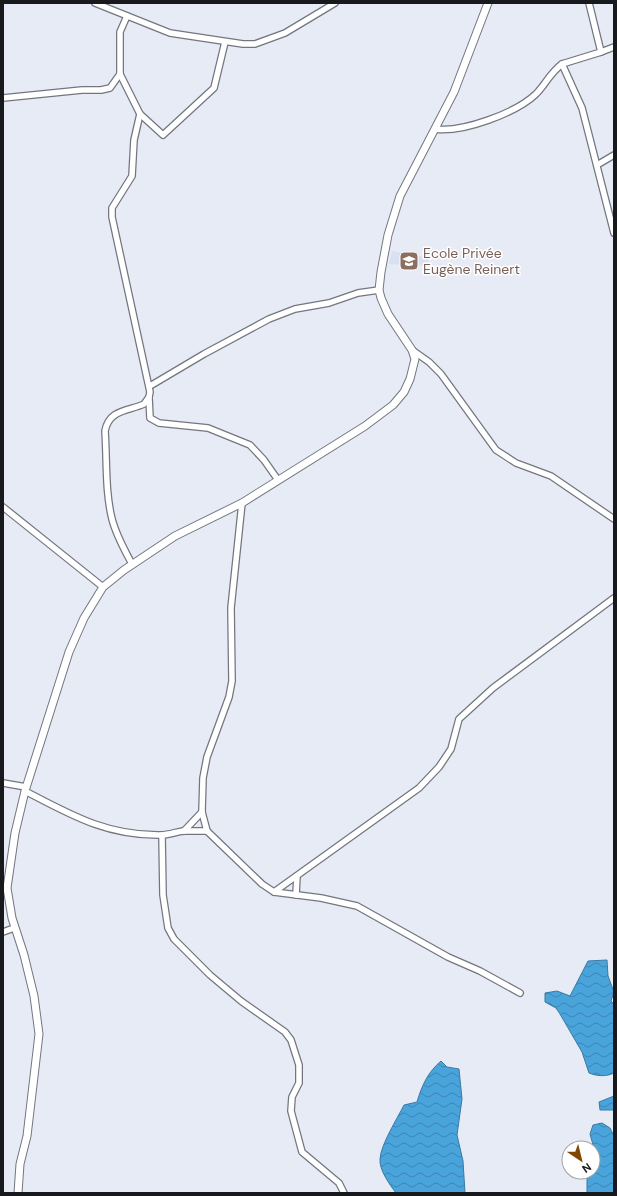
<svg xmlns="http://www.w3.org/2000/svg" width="617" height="1196" font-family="'DM Sans',sans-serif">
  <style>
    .built { fill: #d8e0f1 }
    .water { fill: url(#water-waves); stroke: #3a7aa2 }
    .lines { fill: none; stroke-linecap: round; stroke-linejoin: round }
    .minor-casing { stroke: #72767f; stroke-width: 8 }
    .tertiary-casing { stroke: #72767f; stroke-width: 9 }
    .minor { stroke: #fff; stroke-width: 5.5 }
    .tertiary { stroke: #fff; stroke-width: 7 }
    .labels { text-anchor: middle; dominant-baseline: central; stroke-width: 3; stroke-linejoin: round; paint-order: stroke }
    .education-label { font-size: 14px; fill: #785e54; stroke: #fff; text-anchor: start }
  </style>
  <defs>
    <pattern id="water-waves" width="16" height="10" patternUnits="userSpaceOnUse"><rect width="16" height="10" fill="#49a4dc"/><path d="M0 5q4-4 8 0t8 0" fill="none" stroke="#3c85b2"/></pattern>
  </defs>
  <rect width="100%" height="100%" fill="#e6ebf5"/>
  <polygon class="built" points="392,251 429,258 427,266 389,264"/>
  <g class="water">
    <path d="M607,960L608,976L614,992L611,1001L614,1004V1073C606,1077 596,1076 589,1073L582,1052L560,1014L556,1008L545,1002V993L557,991L570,996L588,961Z"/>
    <path d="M441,1061L447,1067L459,1069L462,1099L457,1135L463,1161L465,1193H396C390,1185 379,1170 380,1159C381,1144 397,1119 404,1105L417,1102C422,1085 428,1072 441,1061Z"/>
    <polygon points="614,1096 614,1110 600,1110 599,1102"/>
    <polygon points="602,1123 610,1128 614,1136 614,1193 587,1193 587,1172 593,1172 593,1156 595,1152 590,1134 593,1125"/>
  </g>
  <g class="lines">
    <g class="minor-casing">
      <g id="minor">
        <polyline points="95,3 170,33 243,44 255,44 285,33 335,3"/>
        <path d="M127,16L120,32V74L140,114L134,140L132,176L112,208V217L150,392L149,397L144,404C129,411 109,409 105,431C107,459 105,491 112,519C116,535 124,549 132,564"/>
        <polyline points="601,52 614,47"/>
        <polyline points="562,64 601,52 589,3"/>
        <polyline points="3,98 82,90 101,90 110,88 120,74"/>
        <polyline points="140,114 163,135 214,88 225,42"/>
        <path d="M435,129C462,133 516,113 536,94C546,84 549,74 562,64L582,108L614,233"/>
        <polyline points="597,165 614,155"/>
        <polyline points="412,350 429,362 441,374 496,450 516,463 551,476 614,519"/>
        <polyline points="150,386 204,354 269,319 295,309 329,303 358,293 379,290"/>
        <polyline points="149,398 150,418 159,423 208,428 250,445 264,460 278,480"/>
        <polyline points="242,503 231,608 232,681 229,697 207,757 203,778 202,812 207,831 262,884 274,892 321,898 357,906 448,957 480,971 520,993"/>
        <polyline points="3,507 103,587"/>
        <polyline points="3,783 26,787"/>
        <path d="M25,791C71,815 107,836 161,835C168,835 176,832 183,831C191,831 199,831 207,831"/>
        <polyline points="184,831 202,812"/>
        <polyline points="162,835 163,895 168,928 174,939 210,975 241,1001 285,1032 291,1040 299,1065 299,1083 292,1097 291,1111 302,1152 339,1183 344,1193"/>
        <polyline points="274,892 419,788 439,767 451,749 459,719 493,688 614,598"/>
        <polyline points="296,895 297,876"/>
        <polyline points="3,932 14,928"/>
      </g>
    </g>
    <g class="tertiary-casing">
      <polyline id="tertiary" points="18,1193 20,1164 27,1136 39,1034 34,996 24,955 12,918 7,888 15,833 25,791 69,652 84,618 103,587 124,570 175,536 242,503 365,426 393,405 404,392 410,379 415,359 412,350 388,314 381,298 379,290 381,272 388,235 400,196 454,92 488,3"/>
    </g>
    <use href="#minor" class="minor"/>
    <use href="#tertiary" class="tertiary"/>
  </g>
  <defs>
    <g id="school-square" transform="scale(1)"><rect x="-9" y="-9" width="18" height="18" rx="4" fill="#8d6e63" stroke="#fff"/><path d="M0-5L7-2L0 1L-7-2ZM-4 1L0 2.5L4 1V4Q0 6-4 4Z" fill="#fff"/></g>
  </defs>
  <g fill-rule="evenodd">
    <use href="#school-square" x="409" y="261"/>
  </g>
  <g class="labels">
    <g class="education-label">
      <text x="423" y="253">Ecole Privée<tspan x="423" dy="16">Eugène Reinert</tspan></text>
    </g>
  </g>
  <rect width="617" height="1196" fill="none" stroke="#17191c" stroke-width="8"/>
  <g transform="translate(581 1160) rotate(145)"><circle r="19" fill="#ffffff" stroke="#a2a3a4"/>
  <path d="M0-3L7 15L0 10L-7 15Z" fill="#824502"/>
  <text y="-6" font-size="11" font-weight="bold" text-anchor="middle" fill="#17191c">N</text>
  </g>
</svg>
